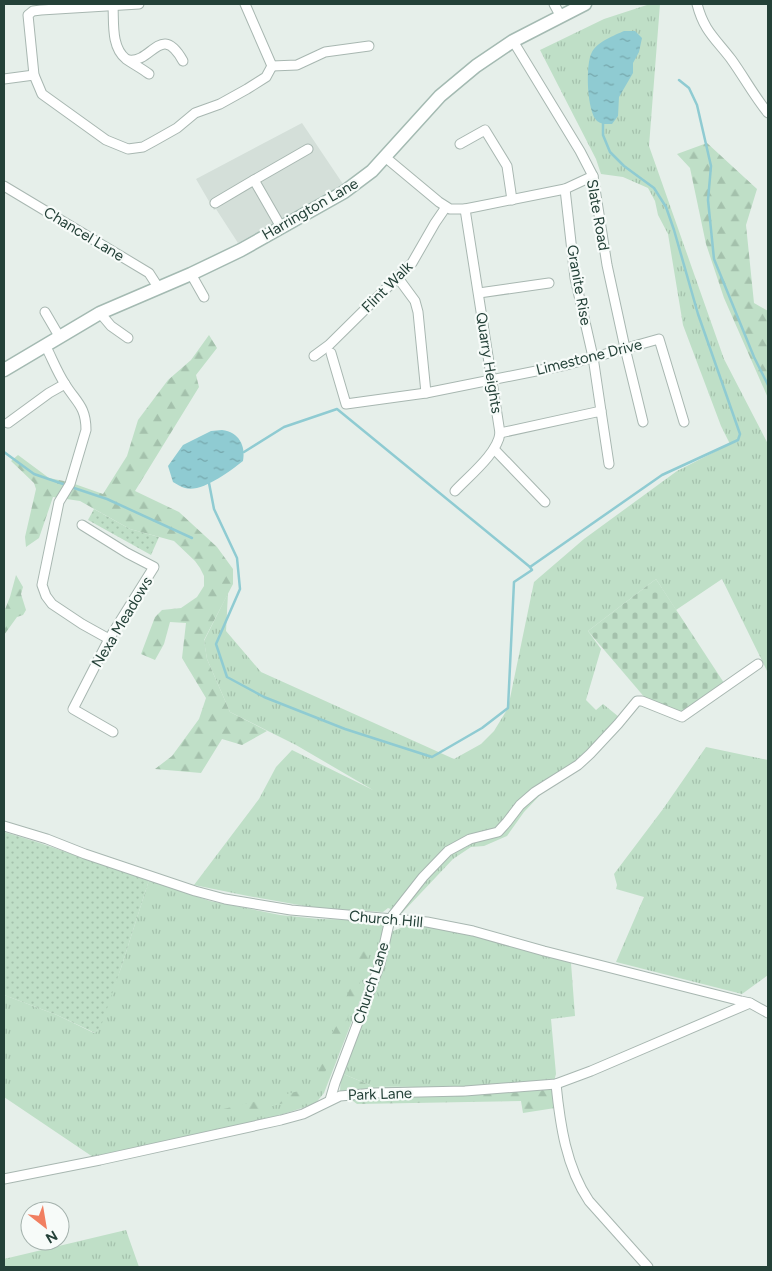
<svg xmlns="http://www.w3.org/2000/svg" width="772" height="1271" font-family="Figtree,sans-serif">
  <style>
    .built { fill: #d4dfd9 }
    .grass { fill: url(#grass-tufts) }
    .forest { fill: url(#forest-firs) }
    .cemetery { fill: url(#cemetery-stones) }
    .park { fill: url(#park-dots) }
    .water { fill: url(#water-ripples) }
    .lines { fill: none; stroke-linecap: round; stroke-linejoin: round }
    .stream { stroke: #8fcbd2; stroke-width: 2.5 }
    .street-casing { stroke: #a8b7b1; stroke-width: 11 }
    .secondary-casing { stroke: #a4bab2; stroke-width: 15 }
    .street { stroke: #fff; stroke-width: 9 }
    .secondary { stroke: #fff; stroke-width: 12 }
    .labels { text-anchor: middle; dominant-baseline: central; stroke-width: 4.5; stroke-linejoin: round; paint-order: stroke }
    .street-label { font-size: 15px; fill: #244138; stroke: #f7fbf9 }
  </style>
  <defs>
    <pattern id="grass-tufts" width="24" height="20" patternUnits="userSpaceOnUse" patternTransform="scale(1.25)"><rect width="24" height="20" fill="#bfdfc7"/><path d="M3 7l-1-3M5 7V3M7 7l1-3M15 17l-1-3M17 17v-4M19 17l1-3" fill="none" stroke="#a4c1ac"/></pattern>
    <pattern id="forest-firs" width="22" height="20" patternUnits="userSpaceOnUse" patternTransform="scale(1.25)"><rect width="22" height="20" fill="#bfdfc7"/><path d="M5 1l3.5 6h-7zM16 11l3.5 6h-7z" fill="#a4c1ac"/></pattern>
    <pattern id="cemetery-stones" width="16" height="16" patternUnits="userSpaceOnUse" patternTransform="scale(1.25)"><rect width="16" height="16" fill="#bfdfc7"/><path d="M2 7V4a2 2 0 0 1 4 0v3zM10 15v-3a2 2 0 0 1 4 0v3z" fill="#a4c1ac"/></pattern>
    <pattern id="park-dots" width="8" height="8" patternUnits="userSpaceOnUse" patternTransform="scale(1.25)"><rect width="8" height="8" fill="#bfdfc7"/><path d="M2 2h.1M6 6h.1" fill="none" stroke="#a4c1ac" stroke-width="1.8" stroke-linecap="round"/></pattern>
    <pattern id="water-ripples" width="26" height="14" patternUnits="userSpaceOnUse" patternTransform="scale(1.25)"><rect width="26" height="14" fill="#8fcbd2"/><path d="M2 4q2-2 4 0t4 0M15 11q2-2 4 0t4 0" fill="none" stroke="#75a6ab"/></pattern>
  </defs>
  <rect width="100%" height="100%" fill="#e6efea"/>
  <polygon class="built" points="302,123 343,184 238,243 216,209 214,210 196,179"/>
  <g class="grass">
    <polygon points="650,4 660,4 649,146 724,359 768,444 768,673 722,579 676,610 656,579 588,631 601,649 586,700 596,710 603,704 619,717 580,769 542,793 524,812 507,836 484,846 471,847 453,859 402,913 388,908 383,912 316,908 248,896 194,885 259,799 276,767 292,750 373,790 296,745 230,712 207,659 204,641 228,593 226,631 261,672 454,759 481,744 494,731 508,708 534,582 584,539 677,471 730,444 721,426 683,325 668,234 658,215 655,201 648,188 623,177 601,174 596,159 540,50 604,19"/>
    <polygon points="706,747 768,760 768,975 742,994 616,962 644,897 616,889 617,885 614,874 663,809"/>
    <polygon points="149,880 210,901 246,908 280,915 319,919 368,920 377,922 383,926 381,941 375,962 324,1093 315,1104 267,1119 93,1157 4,1097 4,995 57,1015 94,1033 97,1031 121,968"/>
    <polygon points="411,924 473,935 571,963 575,1016 551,1019 556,1074 554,1081 458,1088 372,1086 341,1073 393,931"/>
    <polygon points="126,1230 139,1267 4,1267 4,1259"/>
  </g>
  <g class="forest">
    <polygon points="707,143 757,189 746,225 754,303 768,311 768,398 724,298 706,244 690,168 677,154"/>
    <polygon points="209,335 217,348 196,375 199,387 135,491 179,512 217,547 233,569 233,584 204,640 207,659 230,712 267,731 242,745 222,739 201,773 155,769 172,756 199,719 206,698 182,658 186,623 170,622 164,644 155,660 141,654 155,617 162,610 181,608 197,597 204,586 204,576 200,568 195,561 174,541 130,529 80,501 53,497 39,538 26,547 25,537 36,489 34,483 11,461 18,455 49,478 69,482 103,494 127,456 138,420 168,380 191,360"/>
    <polygon points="16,575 23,587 21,594 26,610 23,615 17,617 4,635 4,612 10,597"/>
    <polygon points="365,948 370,953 352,1007 321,1082 315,1077 349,990 360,954"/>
    <polygon points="341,1073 372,1086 458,1088 554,1081 555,1108 523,1113 521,1101 357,1104 340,1091"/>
    <path d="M299,1091L309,1095C280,1105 250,1112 219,1118L214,1114L215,1111Z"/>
  </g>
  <polygon class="cemetery" points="656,579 726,686 682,717 646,699 588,631"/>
  <g class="park">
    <polygon points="94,509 130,529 159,537 151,555 88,520"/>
    <path d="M4,832C53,846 101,865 149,880L121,968L101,1026L95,1033L57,1015L4,995Z"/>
  </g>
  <g class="water">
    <path d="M624,31H635L642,38L639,52L633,63V73L619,97L618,116L612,124C607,124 602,125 597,121C587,112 585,64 592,52C597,42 615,35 624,31Z"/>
    <path d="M222,430C239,432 246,446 243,461C230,471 202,493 185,488C181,487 177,484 173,482L168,466L183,445L211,431Z"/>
  </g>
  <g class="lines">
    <g class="stream">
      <polyline points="679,80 689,88 697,105 711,166 708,200 714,259 754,357 768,385"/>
      <polyline points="4,452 34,474 66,485"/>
      <polyline points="244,452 284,427 337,409 530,567"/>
      <polyline points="209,483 214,509 237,558 240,589 216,644 227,677 264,697 345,729 432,757 482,728 508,708 514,582 532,570 530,567 662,475 738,440 740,434 698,314 674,230 666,207 654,188 624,166 610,152 603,135 603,124"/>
      <polyline points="71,487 107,499 192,538"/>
    </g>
    <g class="street-casing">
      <g id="street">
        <polyline points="139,4 41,10 33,11 28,15 34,75 42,94 106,140 128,149 143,147 154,141 177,128 195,113 220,104 247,89 266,77 272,66"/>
        <polyline points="245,4 272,66"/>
        <polyline points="554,4 560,15"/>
        <path d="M697,4C704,31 715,38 731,59C744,77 754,96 768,113"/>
        <path d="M113,6C114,23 111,47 126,59C133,64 141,68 149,74"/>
        <polyline points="513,41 580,151 593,176 607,265 625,348 643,422"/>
        <path d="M129,60C152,63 161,22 183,61"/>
        <polyline points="272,66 297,65 325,52 369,46"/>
        <polyline points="4,79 34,75"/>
        <polyline points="460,144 485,130 507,166 512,200"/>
        <polyline points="385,157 439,202 450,209 465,209 565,189 593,176"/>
        <polyline points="254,180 308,149"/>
        <polyline points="4,186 149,273 158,287"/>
        <polyline points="565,189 575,278 593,357 601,411"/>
        <polyline points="215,203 254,180 281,227"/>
        <polyline points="191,274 204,297"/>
        <polyline points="401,282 415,301 418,312 426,393"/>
        <polyline points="479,293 549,283"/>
        <polyline points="45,312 59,336"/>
        <polyline points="100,313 111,326 128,338"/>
        <path d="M45,345C52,358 57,372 65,384C76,402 86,406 86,430L70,484L59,502L42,585L46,596L52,604L82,624L109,639"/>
        <polyline points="331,353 346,404 426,393 566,365 659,339 684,422"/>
        <polyline points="314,356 329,345 412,263 435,223 446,207"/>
        <polyline points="8,423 49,393 65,384"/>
        <polyline points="500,433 601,411 609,464"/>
        <polyline points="494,449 545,502"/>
        <path d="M455,491C469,476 498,453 500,433L465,209"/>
        <polyline points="82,525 127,553 154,567 109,639 73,709 113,732"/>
        <polyline points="4,826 47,839 85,854 195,891 225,899 291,910 427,922 473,931 544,951 741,1001 750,1003 768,1013"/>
        <path d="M556,1084C560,1124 566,1167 589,1201L648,1267"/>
        <polyline points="330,1100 335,1083 380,964 390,919 423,877 448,851 470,839 498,832 507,822 520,805 535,792 578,765 590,754 618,724 637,701 642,701 682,717 758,664"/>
        <polyline points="4,1179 100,1160 281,1120 303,1114 340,1096 375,1093 465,1091 556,1084 591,1071 750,1003"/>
      </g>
    </g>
    <g class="secondary-casing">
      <polyline id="secondary" points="4,370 100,313 191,274 241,250 344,192 372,171 440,96 476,66 513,41 585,4"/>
    </g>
    <use href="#street" class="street"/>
    <use href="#secondary" class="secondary"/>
  </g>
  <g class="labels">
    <g class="street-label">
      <text transform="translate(310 209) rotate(-30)">Harrington Lane</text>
      <text transform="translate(598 215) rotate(80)">Slate Road</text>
      <text transform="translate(84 234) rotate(31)">Chancel Lane</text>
      <text transform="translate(579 285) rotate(80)">Granite Rise</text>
      <text transform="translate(387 287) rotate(-45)">Flint Walk</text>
      <text transform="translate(589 357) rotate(-14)">Limestone Drive</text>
      <text transform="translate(489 363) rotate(81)">Quarry Heights</text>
      <text transform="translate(122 622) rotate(-59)">Nexa Meadows</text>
      <text transform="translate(386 919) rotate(5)">Church Hill</text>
      <text transform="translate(371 983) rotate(-72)">Church Lane</text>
      <text transform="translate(380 1094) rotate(-2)">Park Lane</text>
    </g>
  </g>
  <rect width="772" height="1271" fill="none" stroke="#244138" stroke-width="10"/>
  <g transform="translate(45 1226) rotate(149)"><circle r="24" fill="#f7fbf9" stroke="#a3b1ac"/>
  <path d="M0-4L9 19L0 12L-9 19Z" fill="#f17f61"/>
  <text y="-8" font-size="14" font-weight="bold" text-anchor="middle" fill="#244138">N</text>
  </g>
</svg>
